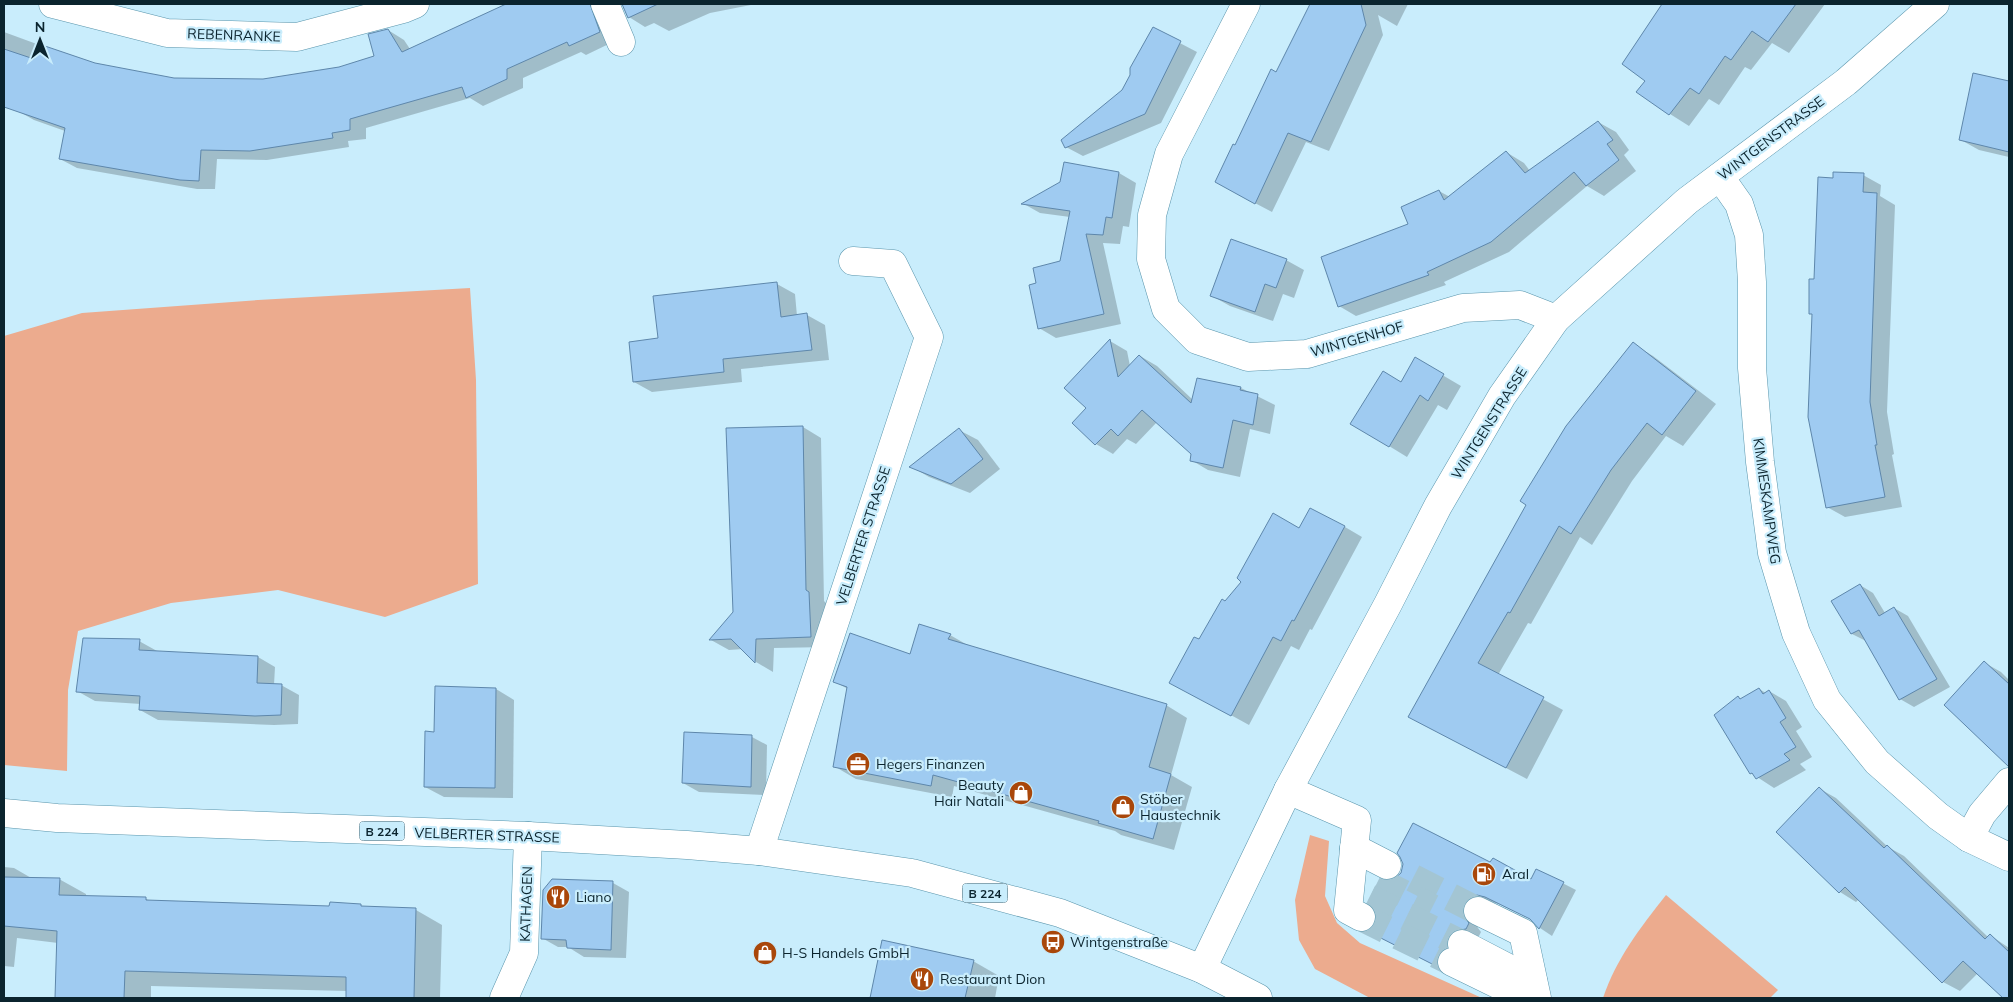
<svg xmlns="http://www.w3.org/2000/svg" width="2013" height="1002" font-family="Mulish,sans-serif">
  <style>
    .green { fill: #ecab8e }
    .shadow { fill: #0003 }
    .building { fill: #9fcbf1; stroke: #5e87ab }
    .lines { fill: none; stroke-linecap: round; stroke-linejoin: round }
    .minor-tunnel { stroke: #a3c5d3; stroke-width: 28; stroke-dasharray: 28 14; stroke-linecap: butt }
    .minor-casing { stroke: #5995ac; stroke-width: 29 }
    .major-casing { stroke: #5995ac; stroke-width: 29 }
    .minor { stroke: #fff; stroke-width: 28 }
    .major { stroke: #fff; stroke-width: 28 }
    .labels { text-anchor: middle; dominant-baseline: central; stroke-width: 4.5; stroke-linejoin: round; paint-order: stroke }
    .shield { fill: #c9edfc; stroke: #44606c; stroke-width: 1 }
    .shield-label { font-size: 12px; font-weight: bold; fill: #0b242e }
    .street-label { font-size: 14px; fill: #0b242e; stroke: #c9edfc }
    .poi-label { font-size: 14px; fill: #0b242e; stroke: #c9edfc; text-anchor: start }
  </style>
  <rect width="100%" height="100%" fill="#c9edfc"/>
  <g class="green">
    <polygon points="470,288 476,380 478,584 385,617 278,590 171,603 78,631 68,690 67,771 4,765 4,336 82,313 258,300"/>
    <polygon points="1310,835 1329,841 1325,896 1337,923 1360,943 1482,998 1370,998 1315,969 1299,940 1295,900"/>
    <path d="M1666,895L1778,990L1770,998H1603C1616,959 1640,928 1666,895Z"/>
  </g>
  <g class="shadow">
    <polygon points="511,4 609,4 615,41 586,55 581,52 523,78 523,88 483,106 470,98 366,128 366,139 348,141 349,147 267,160 217,159 215,189 197,189 77,168 60,159 65,131 34,120 18,111 20,104 4,99 4,32 94,65 174,79 263,80 340,68 375,57 388,30 404,40 410,49"/>
    <polygon points="623,4 756,4 710,13 669,31 654,23 645,27 629,17"/>
    <polygon points="1312,4 1408,4 1397,26 1378,15 1383,35 1329,151 1306,142 1272,212 1234,192 1236,147 1277,74"/>
    <polygon points="1684,4 1825,4 1789,53 1772,43 1751,70 1745,67 1719,105 1709,99 1689,126 1670,114 1638,91 1646,80 1674,17"/>
    <polygon points="1153,29 1197,52 1161,123 1083,156 1066,147 1123,91"/>
    <polygon points="1974,74 2009,82 2009,157 1979,150 1961,140"/>
    <polygon points="1598,122 1616,132 1629,150 1624,155 1636,171 1604,196 1587,186 1509,252 1444,282 1446,285 1356,316 1339,306 1439,191 1450,197 1506,152 1524,163 1530,171"/>
    <polygon points="1065,164 1119,173 1136,183 1129,227 1123,226 1120,244 1103,243 1121,324 1056,338 1039,328 1038,284 1061,262 1070,217 1040,213 1024,204 1062,183"/>
    <polygon points="1863,175 1881,185 1880,196 1895,205 1887,412 1894,454 1892,455 1902,507 1845,517 1827,507 1813,315 1810,313 1834,179"/>
    <polygon points="1286,260 1304,270 1294,298 1283,294 1273,321 1230,306 1212,296"/>
    <polygon points="777,284 795,294 797,316 807,315 825,325 829,360 741,369 742,382 652,392 634,382 659,339"/>
    <polygon points="1110,341 1127,351 1130,366 1140,356 1157,366 1193,400 1241,388 1275,405 1270,434 1250,429 1240,477 1208,470 1191,460 1192,454 1157,422 1136,444 1127,439 1113,454 1096,444 1073,423 1088,408"/>
    <polygon points="1633,344 1653,356 1716,404 1683,446 1666,436 1632,481 1592,545 1580,537 1531,624 1528,623 1498,675 1563,710 1527,779 1430,728"/>
    <polygon points="1415,359 1461,386 1447,410 1438,405 1407,457 1389,446 1401,383"/>
    <polygon points="803,427 821,438 824,601 827,604 828,647 774,648 773,672 756,662 743,649 729,650 711,640 735,613"/>
    <polygon points="959,430 978,440 1000,469 970,493 929,477 912,467"/>
    <polygon points="1345,527 1362,537 1312,630 1310,629 1299,650 1291,646 1249,725 1189,692 1199,641 1226,603 1300,529"/>
    <polygon points="1860,585 1873,593 1885,613 1894,608 1908,616 1950,687 1914,707 1900,699 1866,641 1852,634 1833,602"/>
    <polygon points="950,635 971,647 1166,705 1187,718 1171,775 1192,787 1174,850 1121,835 1115,831 954,786 952,797 856,779 834,766 848,689 835,682 911,656"/>
    <polygon points="139,641 157,651 157,652 258,657 275,667 274,685 281,685 299,695 298,724 274,725 158,720 140,710 141,704 95,701 77,691"/>
    <polygon points="1985,663 2001,672 2009,680 2009,762 2000,757"/>
    <polygon points="496,689 514,700 513,798 444,797 425,787 435,733"/>
    <polygon points="1759,689 1766,693 1769,691 1786,701 1802,727 1796,731 1812,757 1800,764 1806,770 1774,788 1751,773 1738,697 1742,700"/>
    <polygon points="685,733 752,737 767,745 766,795 699,792 683,783"/>
    <polygon points="1820,789 1836,798 1888,847 1904,856 1988,937 1990,935 2009,948 2009,998 2005,998 1978,973 1960,991 1943,982 1859,899 1856,902 1840,892 1778,832"/>
    <polygon points="1491,864 1532,880 1537,870 1576,890 1552,936 1540,928 1532,920 1499,904 1491,902 1475,920 1478,928 1481,932 1479,936 1467,937 1450,973 1381,938 1376,926 1388,882"/>
    <polygon points="4,867 14,868 33,879 59,879 86,894 86,897 145,898 151,902 330,907 360,905 365,908 416,910 442,925 440,998 347,998 347,991 151,986 151,998 56,998 58,943 17,938 14,967 4,966"/>
    <polygon points="553,881 613,883 629,892 626,958 584,957 568,947 558,947 542,938"/>
    <polygon points="883,942 973,961 999,976 995,998 871,998"/>
  </g>
  <g class="building">
    <polygon points="506,4 590,4 600,32 569,46 567,42 507,69 507,79 466,98 462,87 350,119 350,130 332,133 333,138 250,151 201,150 199,181 180,180 59,159 65,128 4,107 4,49 34,59 39,44 95,63 174,78 263,79 339,67 374,56 368,34 388,29 402,52"/>
    <polygon points="622,4 658,4 628,18"/>
    <polygon points="1310,4 1361,4 1366,25 1311,142 1288,133 1255,204 1215,182 1233,144 1235,145 1271,69 1276,72"/>
    <polygon points="1662,4 1796,4 1768,42 1752,31 1731,60 1725,56 1699,94 1690,88 1669,115 1636,92 1645,81 1622,64"/>
    <polygon points="1153,27 1181,41 1145,114 1065,148 1061,140 1122,90 1130,75 1130,68"/>
    <polygon points="1973,73 2009,81 2009,152 1959,140"/>
    <polygon points="1598,121 1613,140 1607,144 1619,160 1586,186 1574,172 1491,242 1427,272 1429,275 1338,307 1321,257 1408,224 1401,207 1439,190 1444,200 1506,151 1525,173"/>
    <polygon points="1064,162 1119,172 1112,218 1106,217 1103,235 1086,234 1104,314 1038,329 1029,285 1036,283 1033,268 1060,261 1070,211 1021,204 1060,182"/>
    <polygon points="1833,172 1864,173 1863,192 1877,193 1870,402 1877,445 1875,445 1885,497 1826,508 1808,417 1812,314 1809,314 1809,279 1814,279 1818,177 1833,178"/>
    <polygon points="1231,239 1287,259 1276,288 1265,284 1255,312 1210,296"/>
    <polygon points="777,282 781,317 807,313 812,350 723,359 724,372 633,382 629,342 658,338 653,296"/>
    <polygon points="1110,339 1118,377 1139,355 1191,403 1197,378 1241,387 1240,390 1258,394 1253,425 1233,420 1223,468 1190,461 1191,454 1142,410 1118,436 1111,429 1095,445 1072,423 1086,408 1064,388"/>
    <polygon points="1633,342 1696,391 1662,435 1647,423 1611,470 1571,534 1559,526 1510,613 1508,612 1478,663 1544,697 1506,768 1408,717 1526,505 1520,501 1566,426"/>
    <polygon points="1415,357 1444,374 1428,401 1420,395 1389,447 1350,424 1383,371 1401,382"/>
    <polygon points="803,426 806,590 809,592 811,637 756,639 755,663 731,639 709,640 733,612 726,428"/>
    <polygon points="959,428 983,459 951,484 909,467"/>
    <polygon points="1310,508 1345,526 1294,621 1292,620 1281,641 1273,637 1231,716 1169,683 1194,637 1199,639 1222,599 1225,601 1241,582 1237,578 1273,513 1299,528"/>
    <polygon points="1860,584 1879,616 1894,607 1937,679 1899,700 1859,630 1851,634 1831,601"/>
    <polygon points="919,624 951,634 948,639 1167,704 1149,767 1171,774 1153,839 1098,823 1099,821 933,775 931,786 833,767 847,687 833,682 850,633 910,654"/>
    <polygon points="83,638 140,639 139,650 258,656 257,683 282,684 281,715 255,716 139,710 140,696 76,692"/>
    <polygon points="1984,661 2009,684 2009,767 1944,705"/>
    <polygon points="435,686 496,688 495,788 424,787 425,731 434,732"/>
    <polygon points="1759,688 1763,694 1769,690 1786,718 1780,722 1796,747 1784,754 1790,760 1756,779 1752,773 1750,774 1714,715 1738,696 1740,699"/>
    <polygon points="684,732 752,735 751,787 682,783"/>
    <polygon points="1819,787 1884,848 1887,845 1985,939 1990,934 2009,952 2009,998 2003,998 1963,961 1942,983 1845,887 1839,893 1776,832"/>
    <polygon points="1413,823 1490,862 1493,858 1531,879 1536,869 1564,882 1539,929 1530,919 1485,897 1477,895 1470,898 1464,904 1462,912 1465,919 1469,923 1466,929 1454,931 1448,936 1447,948 1443,949 1438,956 1438,967 1367,931 1374,925 1377,917 1374,909 1369,904 1382,879 1388,881 1395,878 1401,873 1403,864 1400,857 1397,853"/>
    <polygon points="4,877 60,878 59,895 146,897 146,900 329,906 330,902 361,904 361,906 416,908 414,998 346,998 346,977 125,971 124,998 55,998 57,931 4,926"/>
    <polygon points="552,879 613,881 611,950 567,948 566,940 541,939 543,890"/>
    <polygon points="882,940 974,960 965,998 870,998"/>
  </g>
  <g class="lines">
    <g class="minor-tunnel">
      <polyline points="1413,878 1478,911"/>
      <polyline points="1378,881 1432,908"/>
      <polyline points="1369,898 1462,944"/>
      <polyline points="1361,917 1452,962"/>
    </g>
    <g class="minor-casing">
      <g id="minor">
        <polyline points="53,4 167,33 297,37 403,9 415,4"/>
        <polyline points="605,4 621,42"/>
        <polyline points="1246,4 1169,154 1152,215 1151,259 1166,309 1197,340 1248,357 1307,354 1463,308 1520,305 1556,319"/>
        <polyline points="1720,177 1739,204 1749,235 1752,282 1752,368 1760,462 1772,553 1796,633 1827,700 1877,762 1938,816 1969,838 2009,857"/>
        <polyline points="1288,790 1357,820 1348,910 1361,917"/>
        <polyline points="1969,838 1982,814 2009,782"/>
        <polyline points="1354,848 1387,865"/>
        <polyline points="759,851 929,337 893,264 853,261"/>
        <polyline points="1478,911 1523,933 1537,998"/>
        <polyline points="1462,944 1533,981"/>
        <polyline points="1452,962 1526,998"/>
        <polyline points="1202,969 1288,790 1388,604 1438,506 1502,396 1556,319 1687,201 1846,82 1935,4"/>
        <polyline points="504,998 524,953 528,836"/>
      </g>
    </g>
    <g class="major-casing">
      <polyline id="major" points="4,813 57,818 528,836 687,845 759,851 912,873 1060,913 1202,969 1258,998"/>
    </g>
    <use href="#minor" class="minor"/>
    <use href="#major" class="major"/>
  </g>
  <defs>
    <g id="office-disc" transform="scale(1.25)"><circle r="9.5" fill="#a9470a" stroke="#c9edfc"/><path d="M-6-3h4V-5.5h4V-3h4V5H-6ZM-1-4.5V-3h2v-1.5ZM-6 0V1H6V0Z" fill="#fff"/></g>
    <g id="shop-disc" transform="scale(1.25)"><circle r="9.5" fill="#a9470a" stroke="#c9edfc"/><path d="M-5-2.5h2.3a2.7 3.5 0 0 1 5.4 0H5L5.5 6h-11ZM-1.5-2.5h3a1.5 2.3 0 0 0-3 0Z" fill="#fff"/></g>
    <g id="fuel-disc" transform="scale(1.25)"><circle r="9.5" fill="#a9470a" stroke="#c9edfc"/><path d="M-5.5-6h7V0h2V4h1.3V-2.5L3-4.5l.8-.8L6-3V5H2.5V1h-1V6h-7ZM-4.2-4.7v3.2H.2V-4.7Z" fill="#fff"/></g>
    <g id="restaurant-disc" transform="scale(1.25)"><circle r="9.5" fill="#a9470a" stroke="#c9edfc"/><path d="M-5-6h1v4h1v-4h1v4h1v-4h1v5L-1.5 .5V6h-2V.5L-5-1ZM5-6V6H3V1.5H1.5Q1.5-4 5-6Z" fill="#fff"/></g>
    <g id="bus-disc" transform="scale(1.25)"><circle r="9.5" fill="#a9470a" stroke="#c9edfc"/><path d="M-5-6H5V4H4V6H2V4H-2V6H-4V4H-5ZM-3.5-4V0h7V-4ZM-3.5 1.2v1.5H-2V1.2ZM2 1.2v1.5H3.5V1.2Z" fill="#fff"/></g>
  </defs>
  <g fill-rule="evenodd">
    <use href="#office-disc" x="858" y="764"/>
    <use href="#shop-disc" x="1021" y="793"/>
    <use href="#shop-disc" x="1123" y="807"/>
    <use href="#fuel-disc" x="1484" y="874"/>
    <use href="#restaurant-disc" x="558" y="897"/>
    <use href="#bus-disc" x="1053" y="942"/>
    <use href="#shop-disc" x="765" y="953"/>
    <use href="#restaurant-disc" x="922" y="979"/>
  </g>
  <g class="labels">
    <g class="shield">
      <rect x="359.5" y="821.5" width="45" height="19" rx="4"/>
      <rect x="962.5" y="883.5" width="45" height="19" rx="4"/>
    </g>
    <g class="shield-label">
      <text x="382" y="831">B 224</text>
      <text x="985" y="893">B 224</text>
    </g>
    <g class="street-label">
      <text transform="translate(234 35) rotate(2)">REBENRANKE</text>
      <text transform="translate(1771 138) rotate(-37)">WINTGENSTRASSE</text>
      <text transform="translate(1357 339) rotate(-16)">WINTGENHOF</text>
      <text transform="translate(1489 423) rotate(-58)">WINTGENSTRASSE</text>
      <text transform="translate(1767 501) rotate(82)">KIMMESKAMPWEG</text>
      <text transform="translate(863 536) rotate(-72)">VELBERTER STRASSE</text>
      <text transform="translate(487 835) rotate(2)">VELBERTER STRASSE</text>
      <text transform="translate(526 904) rotate(-88)">KATHAGEN</text>
    </g>
    <g class="poi-label">
      <text x="876" y="764">Hegers Finanzen</text>
      <text x="1004" y="785" text-anchor="end">Beauty<tspan x="1004" dy="16">Hair Natali</tspan></text>
      <text x="1140" y="799">Stöber<tspan x="1140" dy="16">Haustechnik</tspan></text>
      <text x="1502" y="874">Aral</text>
      <text x="576" y="897">Liano</text>
      <text x="1070" y="942">Wintgenstraße</text>
      <text x="782" y="953">H-S Handels GmbH</text>
      <text x="940" y="979">Restaurant Dion</text>
    </g>
  </g>
  <rect width="2013" height="1002" fill="none" stroke="#0b242e" stroke-width="10"/>
  <g transform="translate(40 40)" stroke="#c9edfc" stroke-width="4" paint-order="stroke">
  <path d="M0-4L9 19L0 12L-9 19Z" fill="#0b242e"/>
  <text y="-8" font-size="14" font-weight="bold" text-anchor="middle" fill="#0b242e">N</text>
  </g>
</svg>
